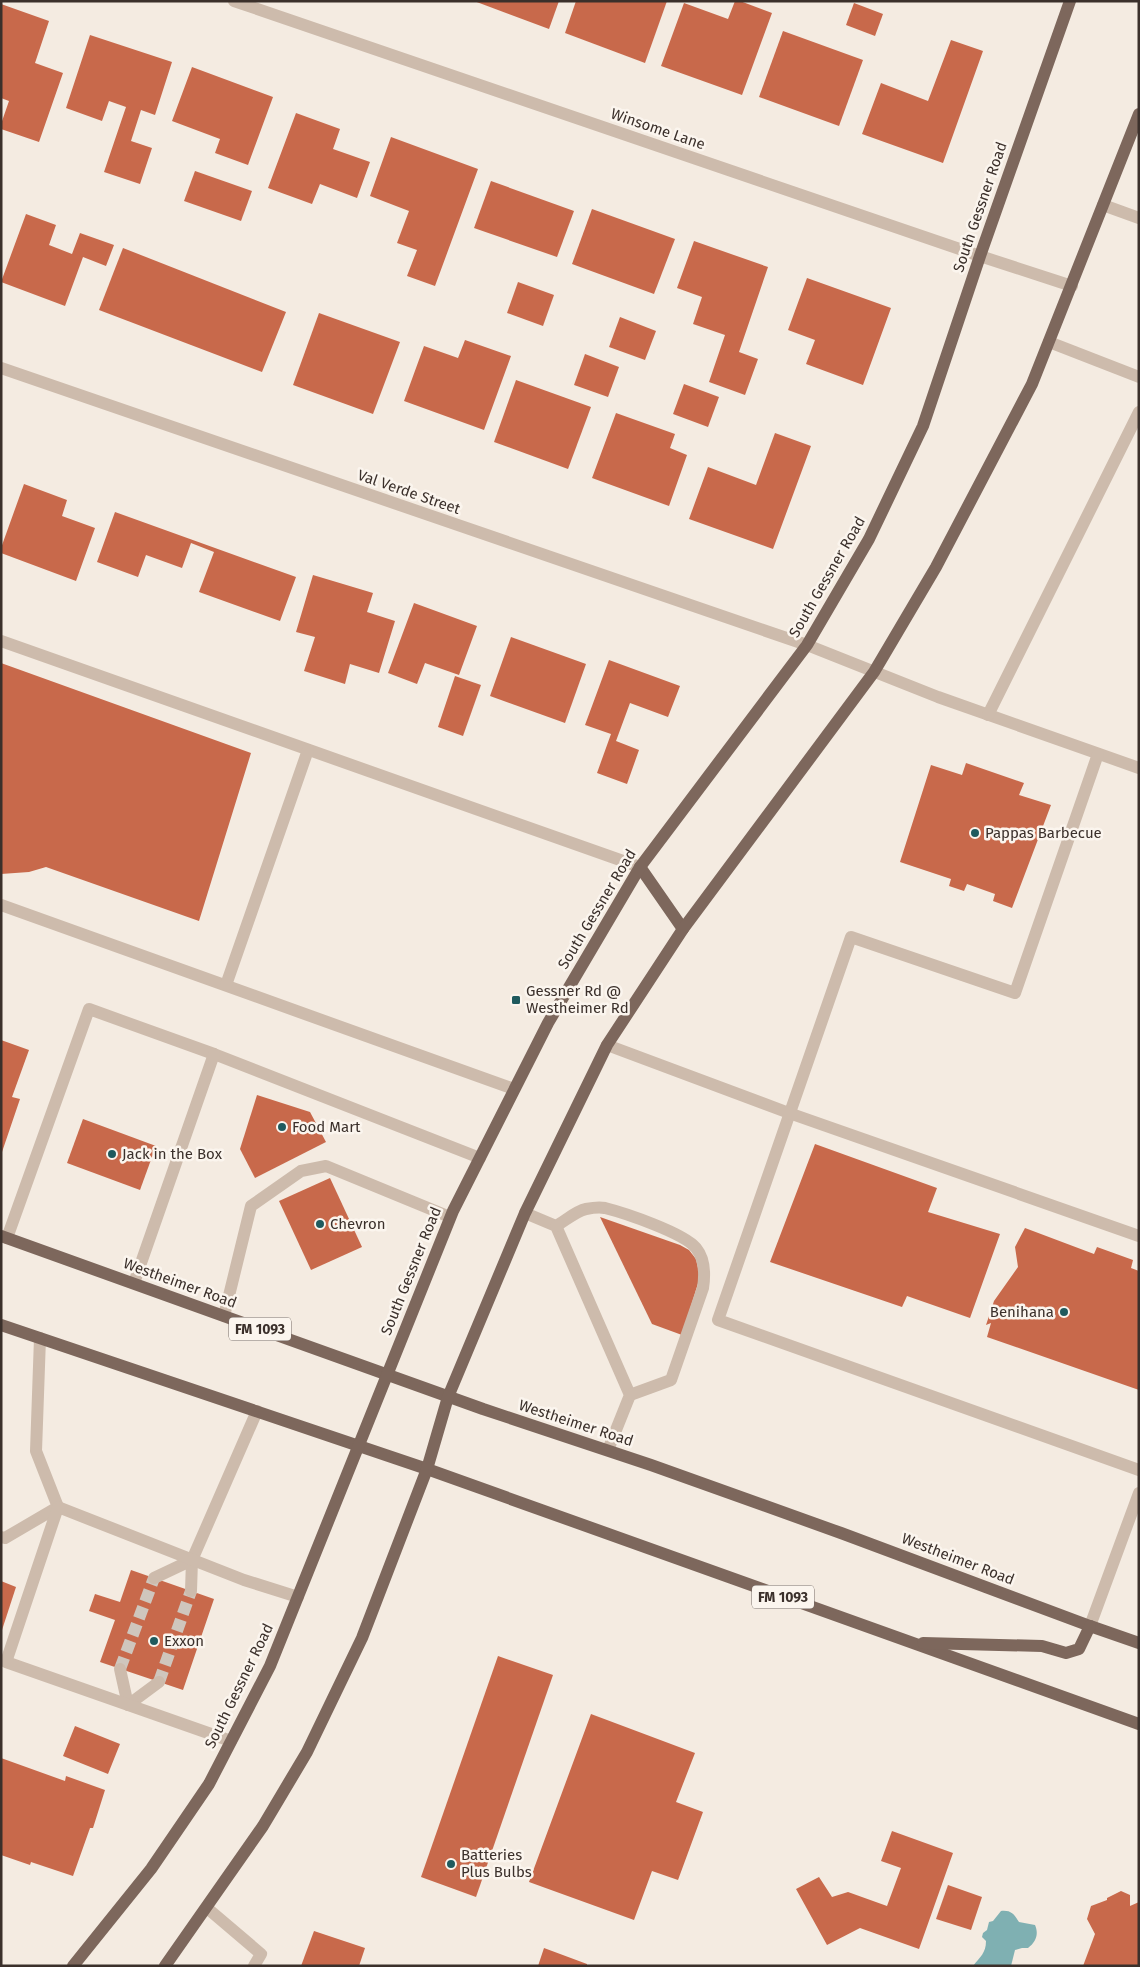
<svg xmlns="http://www.w3.org/2000/svg" width="1140" height="1967" font-family="'Fira Sans',sans-serif">
  <style>
    .water { fill: #7fb0b2 }
    .building { fill: #c8694b }
    .lines { fill: none; stroke-linecap: round; stroke-linejoin: round }
    .minor-tunnel { stroke: #cfc6bd; stroke-width: 12; stroke-dasharray: 12 6; stroke-linecap: butt }
    .minor { stroke: #cdbbac; stroke-width: 12 }
    .major { stroke: #7d675c; stroke-width: 12 }
    .poi-dot { fill: #1f5a5e; stroke: #fbf5ee; stroke-width: 2 }
    .labels { text-anchor: middle; dominant-baseline: central; stroke-width: 5; stroke-linejoin: round; paint-order: stroke }
    .shield { fill: #fbf5ee; stroke: #756b66; stroke-width: 1 }
    .shield-label { font-size: 14px; font-weight: bold; fill: #3b302b }
    .street-label { font-size: 15px; fill: #3b302b; stroke: #fbf5ee }
    .poi-label { font-size: 15px; fill: #3b302b; stroke: #fbf5ee; text-anchor: start }
  </style>
  <rect width="100%" height="100%" fill="#f4ebe1"/>
  <path class="water" d="M1001,1911C1011,1910 1014,1914 1019,1922L1035,1925C1039,1934 1036,1942 1028,1948H1022L1015,1950L1011,1966H973C980,1957 986,1953 986,1941L982,1937L983,1933L987,1930L989,1922L993,1921Z"/>
  <g class="building">
    <polygon points="474,1 559,1 549,29"/>
    <polygon points="576,1 667,1 645,63 565,33"/>
    <polygon points="735,1 740,1 772,13 742,95 661,66 684,3 728,19"/>
    <polygon points="854,3 883,14 875,36 846,25"/>
    <polygon points="1,4 49,21 35,63 63,73 39,142 1,129 1,124 9,101 1,98"/>
    <polygon points="783,31 863,60 839,126 759,97"/>
    <polygon points="90,35 172,62 155,115 141,110 131,141 152,148 140,184 104,172 126,107 109,101 102,121 66,108"/>
    <polygon points="951,40 983,51 943,163 862,134 881,83 928,101"/>
    <polygon points="192,67 273,97 248,165 215,153 220,139 172,121"/>
    <polygon points="296,113 340,129 333,149 370,162 357,198 320,184 312,204 268,188"/>
    <polygon points="391,137 478,169 435,286 407,276 417,250 397,243 409,211 370,196"/>
    <polygon points="195,171 252,191 241,221 184,201"/>
    <polygon points="491,181 574,211 557,257 474,228"/>
    <polygon points="592,209 675,239 654,294 572,264"/>
    <polygon points="26,214 56,225 49,245 72,254 80,233 114,245 106,266 83,257 65,306 1,282"/>
    <polygon points="694,241 768,267 739,352 758,359 745,395 709,382 725,335 693,324 702,297 677,288"/>
    <polygon points="123,248 286,312 262,372 99,310"/>
    <polygon points="807,278 891,308 863,385 806,364 815,340 788,330"/>
    <polygon points="518,282 554,295 543,326 507,313"/>
    <polygon points="319,313 400,342 373,414 293,385"/>
    <polygon points="620,317 656,331 645,360 609,347"/>
    <polygon points="465,340 511,356 484,430 404,401 424,346 458,358"/>
    <polygon points="585,354 619,367 608,397 574,385"/>
    <polygon points="516,380 591,407 568,469 494,442"/>
    <polygon points="684,384 719,397 708,427 673,414"/>
    <polygon points="616,413 675,434 670,448 687,455 669,506 592,478"/>
    <polygon points="775,433 811,446 773,549 689,519 708,467 756,485"/>
    <polygon points="24,484 67,500 62,516 95,528 76,581 1,553 1,548"/>
    <polygon points="115,512 296,577 280,621 199,592 214,552 191,543 182,568 146,555 138,577 97,562"/>
    <polygon points="313,575 373,593 367,612 395,621 379,673 350,664 345,684 304,671 315,637 296,632"/>
    <polygon points="414,603 477,626 459,675 425,663 417,684 388,673"/>
    <polygon points="511,637 586,664 565,723 490,696"/>
    <polygon points="609,660 680,686 668,717 630,703 616,741 639,750 627,784 597,773 611,734 585,725"/>
    <polygon points="1,663 251,753 199,921 46,867 29,872 1,874"/>
    <polygon points="455,676 481,685 463,736 438,727"/>
    <polygon points="966,763 1024,783 1019,795 1051,805 1012,908 993,901 995,894 967,884 964,891 949,886 951,879 900,862 931,765 962,775"/>
    <polygon points="1,1040 29,1050 12,1097 20,1099 2,1152"/>
    <polygon points="257,1095 310,1112 326,1142 255,1178 240,1149"/>
    <polygon points="83,1119 156,1146 140,1190 67,1163"/>
    <polygon points="815,1144 937,1188 928,1212 1000,1234 970,1318 907,1296 902,1307 770,1262"/>
    <polygon points="330,1178 362,1247 311,1270 279,1201"/>
    <polygon points="600,1217 680,1245 689,1250 696,1259 700,1277 682,1335 652,1324"/>
    <polygon points="1025,1228 1094,1254 1097,1247 1133,1260 1131,1268 1139,1271 1139,1390 987,1337 991,1323 986,1325 994,1301 1018,1267 1015,1247"/>
    <polygon points="131,1570 214,1599 183,1690 100,1662 115,1620 89,1611 95,1594 120,1602"/>
    <polygon points="1,1581 16,1587 2,1630 1,1630"/>
    <polygon points="498,1656 553,1675 476,1897 421,1877"/>
    <polygon points="591,1714 695,1753 676,1802 703,1812 678,1880 652,1871 634,1920 529,1882"/>
    <polygon points="75,1726 120,1744 108,1774 63,1756"/>
    <polygon points="1,1758 65,1781 66,1776 105,1790 93,1828 90,1828 73,1876 31,1862 30,1865 1,1855"/>
    <polygon points="892,1831 953,1853 919,1949 860,1928 827,1945 796,1889 819,1877 832,1897 848,1892 887,1906 901,1868 881,1861"/>
    <polygon points="948,1885 982,1897 971,1930 936,1919"/>
    <polygon points="1121,1891 1130,1895 1130,1906 1139,1902 1139,1966 1083,1966 1095,1934 1087,1919 1091,1906 1107,1900 1107,1898"/>
    <polygon points="314,1931 365,1948 359,1966 301,1966"/>
    <polygon points="544,1948 587,1964 587,1966 538,1966"/>
  </g>
  <g class="lines">
    <g class="minor-tunnel">
      <polyline points="120,1669 154,1578"/>
      <polyline points="159,1682 191,1591"/>
    </g>
    <g class="minor">
      <polyline points="234,1 980,256 1072,286"/>
      <polyline points="1103,205 1139,218"/>
      <polyline points="1049,342 1139,377"/>
      <polyline points="1,368 807,645 938,697 1139,768"/>
      <polyline points="1,641 640,867"/>
      <polyline points="988,715 1139,412"/>
      <polyline points="1098,754 1015,993 851,937 718,1320 1139,1470"/>
      <polyline points="1,905 514,1089"/>
      <polyline points="226,985 308,750"/>
      <polyline points="607,1045 789,1113 1139,1236"/>
      <polyline points="525,1213 556,1226 630,1395 608,1450"/>
      <path d="M556,1226C565,1221 576,1211 586,1209C591,1208 600,1207 605,1208C625,1213 684,1233 696,1248C705,1259 705,1275 703,1288L671,1380L630,1395"/>
      <polyline points="7,1238 89,1009 214,1054 480,1158"/>
      <polyline points="134,1283 214,1054"/>
      <polyline points="224,1316 251,1206 301,1171 326,1166 450,1217"/>
      <polyline points="1,1537 5,1538 58,1507 36,1451 40,1338"/>
      <polyline points="192,1560 257,1411"/>
      <polyline points="154,1578 192,1560 191,1591"/>
      <polyline points="1090,1626 1139,1493"/>
      <polyline points="120,1669 128,1705 159,1682"/>
      <polyline points="231,1741 6,1662 58,1507 244,1580 298,1597"/>
      <polyline points="207,1908 261,1954 254,1966"/>
    </g>
    <g class="major">
      <polyline points="640,867 683,929"/>
      <polyline points="1,1236 483,1409 651,1465 841,1533 1090,1626 1139,1643"/>
      <polyline points="1,1325 427,1469 1139,1724"/>
      <polyline points="923,1643 1042,1646 1066,1653 1079,1649 1090,1626"/>
      <polyline points="73,1966 151,1869 209,1784 270,1666 453,1211 548,1023 640,867 807,645 869,539 923,426 980,256 1070,1"/>
      <polyline points="165,1966 263,1826 307,1752 362,1638 427,1469 448,1397 525,1213 607,1045 683,929 874,672 936,567 1032,384 1139,114"/>
    </g>
  </g>
  <g class="poi-dot">
    <circle cx="975" cy="833" r="5"/>
    <rect x="511" y="995" width="10" height="10" rx="2.5"/>
    <circle cx="282" cy="1127" r="5"/>
    <circle cx="112" cy="1154" r="5"/>
    <circle cx="320" cy="1224" r="5"/>
    <circle cx="1064" cy="1312" r="5"/>
    <circle cx="154" cy="1641" r="5"/>
    <circle cx="451" cy="1864" r="5"/>
  </g>
  <g class="labels">
    <g class="shield">
      <rect x="229" y="1317.5" width="62" height="23" rx="4"/>
      <rect x="752" y="1585.5" width="62" height="23" rx="4"/>
    </g>
    <g class="shield-label">
      <text x="260" y="1329">FM 1093</text>
      <text x="783" y="1597">FM 1093</text>
    </g>
    <g class="street-label">
      <text transform="translate(658 129) rotate(19)">Winsome Lane</text>
      <text transform="translate(980 207) rotate(-71)">South Gessner Road</text>
      <text transform="translate(409 492) rotate(19)">Val Verde Street</text>
      <text transform="translate(827 577) rotate(-60)">South Gessner Road</text>
      <text transform="translate(597 909) rotate(-59)">South Gessner Road</text>
      <text transform="translate(411 1271) rotate(-68)">South Gessner Road</text>
      <text transform="translate(180 1283) rotate(20)">Westheimer Road</text>
      <text transform="translate(576 1423) rotate(18)">Westheimer Road</text>
      <text transform="translate(958 1559) rotate(21)">Westheimer Road</text>
      <text transform="translate(239 1686) rotate(-64)">South Gessner Road</text>
    </g>
    <g class="poi-label">
      <text x="985" y="833">Pappas Barbecue</text>
      <text x="526" y="991">Gessner Rd @<tspan x="526" dy="17">Westheimer Rd</tspan></text>
      <text x="292" y="1127">Food Mart</text>
      <text x="122" y="1154">Jack in the Box</text>
      <text x="330" y="1224">Chevron</text>
      <text x="1054" y="1312" text-anchor="end">Benihana</text>
      <text x="164" y="1641">Exxon</text>
      <text x="461" y="1855">Batteries<tspan x="461" dy="17">Plus Bulbs</tspan></text>
    </g>
  </g>
  <rect width="1140" height="1967" fill="none" stroke="#3b302b" stroke-width="5"/>
</svg>
